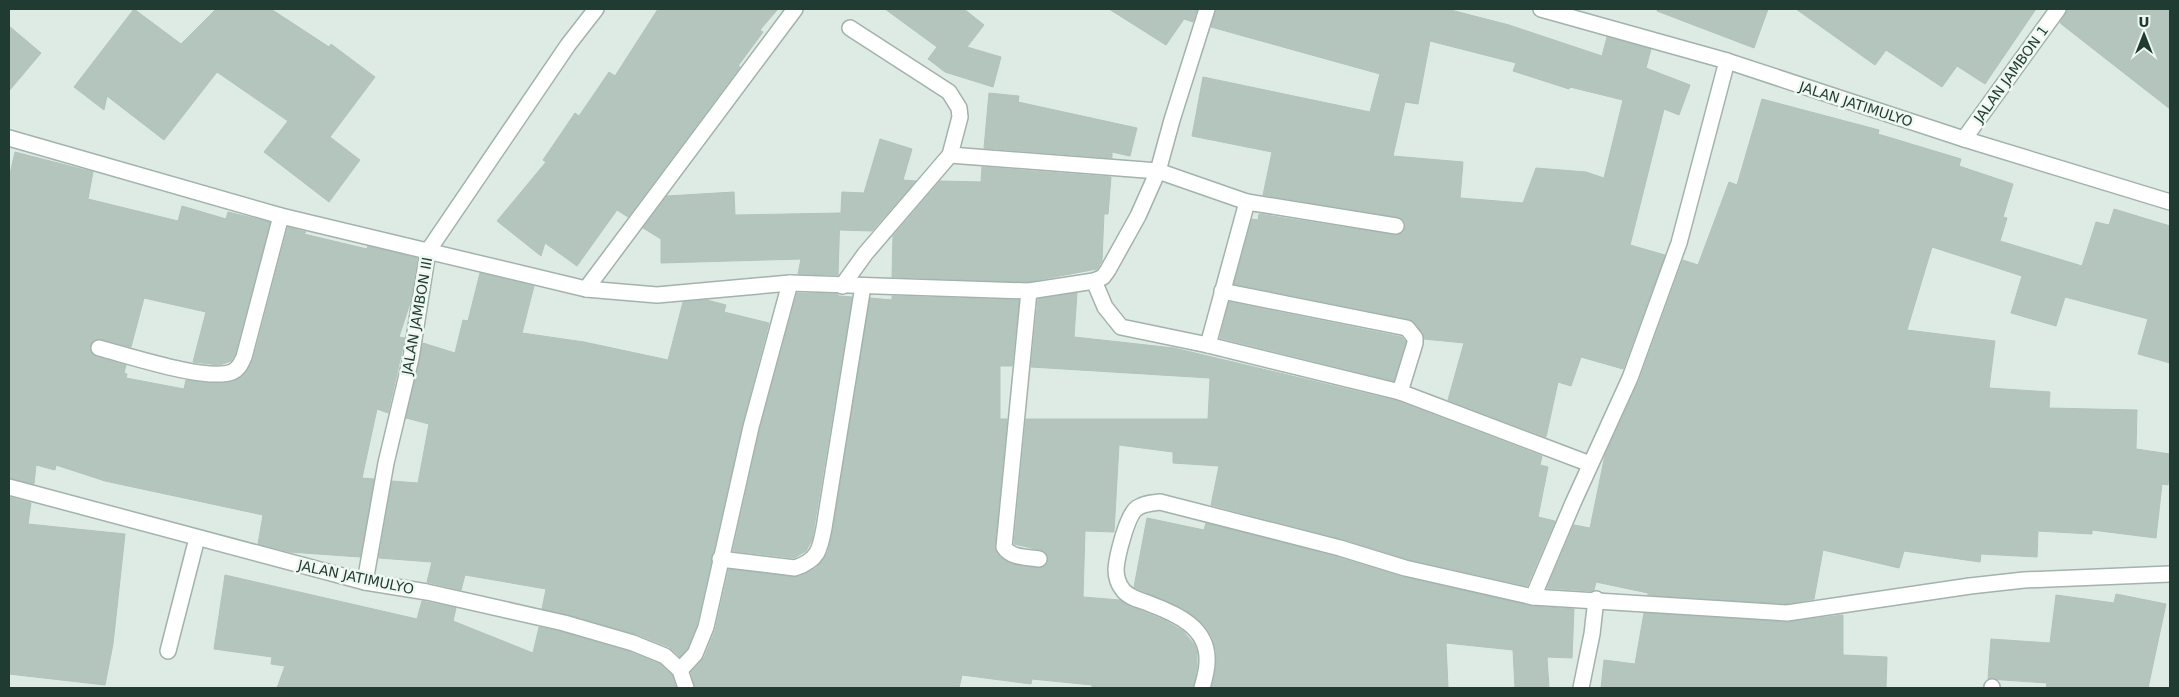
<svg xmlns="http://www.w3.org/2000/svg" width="2179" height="697" font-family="'DejaVu Sans',sans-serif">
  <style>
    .building { fill: #b4c5bd; stroke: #b1c4bb; fill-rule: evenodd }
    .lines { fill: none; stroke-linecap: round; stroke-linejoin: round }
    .minor-casing { stroke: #a1b3ab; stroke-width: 18 }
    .minor { stroke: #fff; stroke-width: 15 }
    .labels { text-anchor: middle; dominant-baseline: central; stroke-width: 5; stroke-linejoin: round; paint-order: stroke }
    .street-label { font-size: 14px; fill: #1f3b32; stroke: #eff7f2 }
  </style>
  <rect width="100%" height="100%" fill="#deebe4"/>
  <g class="building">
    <polygon points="134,9 181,44 216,9 271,9 329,47 331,44 375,77 330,137 360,160 329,202 264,152 288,121 217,72 164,140 107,96 104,110 74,87"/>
    <polygon points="658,9 778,9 760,30 763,32 738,66 740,67 628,217 617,210 577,266 545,243 541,256 497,221 546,162 543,160 575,113 579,116 609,72 615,76"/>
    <polygon points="885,9 964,9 984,25 967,47 1001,57 993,87 945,72 928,59 937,47"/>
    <polygon points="1109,9 1197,9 1193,22 1184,19 1166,45"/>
    <path d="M1216,9H1447L1509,25L1602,56L1607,37L1651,49L1646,68L1690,85L1679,115L1664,109L1630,245L1665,255L1623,369L1581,357L1571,386L1558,382L1546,437L1448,400L1464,343L1424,339L1422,332L1409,319L1234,284L1252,219L1258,220L1259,214L1395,235L1403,232L1405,227L1402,219L1397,217L1263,195L1272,152L1192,136L1203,77L1370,112L1380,74L1211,27ZM1430,41L1516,63L1513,71L1569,89L1570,87L1623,100L1604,178L1586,172L1536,168L1523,203L1460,198L1463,162L1393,156L1405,102L1418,104Z"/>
    <polygon points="1658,9 1768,9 1754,48 1657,11"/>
    <polygon points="1796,9 2036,9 1985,84 1957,66 1942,87 1886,50 1875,65"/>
    <polygon points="2067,9 2170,9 2170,109 2060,23"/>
    <polygon points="9,26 41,53 9,91"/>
    <polygon points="989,93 1019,96 1018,102 1137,128 1130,156 1112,152 1112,158 984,148"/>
    <polygon points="1762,99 1879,130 1878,134 1961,159 1959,166 2013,184 2003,217 2007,218 2000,241 2082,266 2096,222 2109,225 2114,209 2170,226 2170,363 2138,354 2148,319 2065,297 2056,326 2011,313 2022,276 1932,247 1907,330 1995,341 1989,388 2050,392 2049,408 2137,410 2136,449 2170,454 2168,485 2162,484 2156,538 2092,530 2092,534 2038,531 2037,557 1981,554 1980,562 1904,551 1899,568 1823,550 1814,599 1787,604 1648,595 1648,593 1596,582 1594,590 1591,591 1547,588 1574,525 1590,528 1605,455 1639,381 1683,260 1698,265 1729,182 1737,185"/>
    <polygon points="880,139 912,149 903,180 916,181 872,231 840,230 842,192 864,193"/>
    <polygon points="15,152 93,172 88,199 178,221 182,206 226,219 228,212 270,222 235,354 231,361 220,365 193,362 206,312 144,298 131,347 101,339 93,341 90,346 92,354 96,357 126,365 124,373 127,374 126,378 184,389 186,380 222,383 236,380 243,376 253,360 288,227 306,232 304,234 367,249 368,246 417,258 411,300 399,337 405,338 388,413 377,409 362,478 374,479 360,557 290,552 258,544 263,515 105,481 56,465 55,470 36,465 34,484 9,478 9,178"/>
    <polygon points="982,167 1111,177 1108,214 1104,214 1102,261 1097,269 1028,282 892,277 893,236 940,181 981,182"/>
    <polygon points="734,192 735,215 840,213 838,275 798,274 801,259 661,263 661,239 643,228 667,196"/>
    <polygon points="480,273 534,286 522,333 584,342 668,360 683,302 707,300 726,305 724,312 769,323 742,425 697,624 687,649 680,657 669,647 636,634 542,609 546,589 465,575 461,590 427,582 432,562 379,558 392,481 418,483 429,424 406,418 423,343 455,353 463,320 468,321"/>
    <polygon points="797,293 837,294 839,296 852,297 812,540 806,551 794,558 733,551 760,429"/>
    <polygon points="1077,293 1074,337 1174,348 1397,401 1542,456 1540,465 1548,467 1538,517 1555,521 1527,586 1407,559 1342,539 1211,505 1219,466 1173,463 1173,452 1119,445 1114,532 1085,531 1083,597 1120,600 1132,607 1166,621 1183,631 1194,644 1197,652 1197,667 1193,688 1092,688 1092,685 1032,679 1031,684 962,675 959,688 695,688 691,672 704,658 715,631 729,569 798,577 815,569 828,552 833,530 870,298 892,300 892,296 1019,300 1012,366 1000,366 1000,419 1007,419 995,546 1000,557 1012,564 1038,568 1046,565 1048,560 1044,551 1014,544 1026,419 1208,419 1210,378 1031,367 1038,299"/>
    <polygon points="1229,302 1402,337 1406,342 1394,381 1220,338"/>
    <polygon points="9,497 31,503 28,524 125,534 113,644 105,685 9,674"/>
    <polygon points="1147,518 1204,530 1206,523 1337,557 1403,577 1531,606 1574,609 1572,658 1547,657 1549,688 1515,688 1513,650 1446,643 1448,688 1212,688 1216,666 1216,650 1212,637 1205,626 1185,610 1134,587"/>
    <polygon points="225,575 417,619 422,601 456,608 453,621 533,653 539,627 562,632 630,652 660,664 672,675 676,688 277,688 285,666 271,664 272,657 214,649"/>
    <polygon points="2116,594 2166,604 2148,688 2046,688 2047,683 1988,679 1991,639 2050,643 2056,595 2114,603"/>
    <polygon points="1644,613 1786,622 1843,615 1843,655 1887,657 1886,688 1601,688 1604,660 1635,664"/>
  </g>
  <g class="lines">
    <g class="minor-casing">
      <g id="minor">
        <polyline points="1541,9 1727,61 1964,139 2170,202"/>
        <polyline points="9,138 281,216 586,289 795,9"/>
        <polyline points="1964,139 2058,9"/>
        <polyline points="950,155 1158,171 1247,202 1396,226"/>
        <polyline points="1094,281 1105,307 1121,327 1208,345 1400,392 1590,464"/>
        <polyline points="842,286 865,254 950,155 960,117 959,108 949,92 850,28"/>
        <polyline points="586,289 657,295 790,283 1029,291 1094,281 1103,277 1108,270 1138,216 1158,171 1172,120 1207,9"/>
        <path d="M1029,291L1004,547C1011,558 1026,557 1039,559"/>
        <polyline points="1222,291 1407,328 1415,338 1415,343 1400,392"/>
        <polyline points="1208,345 1247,202"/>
        <path d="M99,348C127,355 207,382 232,372C239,369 241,363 244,357L281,216"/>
        <polyline points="9,487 365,582 427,592 564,623 633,643 665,656 680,670 686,688"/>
        <path d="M720,559L795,568C818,560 820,550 824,528L863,286"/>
        <polyline points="365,582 386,463 411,358 428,251 568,45 596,9"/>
        <polyline points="1533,597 1573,503 1630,378 1679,243 1727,61"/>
        <polyline points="168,651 197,538"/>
        <polyline points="680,670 695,654 706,627 751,427 790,283"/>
        <path d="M1202,688C1204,680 1207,671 1207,662C1209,628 1177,614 1150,604C1141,600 1129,598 1123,590C1118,584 1116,576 1116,569C1117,556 1127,515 1137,508C1144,503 1152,503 1160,502L1340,548L1405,568L1533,597L1787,613L1970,586L2024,580L2170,574"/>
        <polyline points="1581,688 1592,634 1596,599"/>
        <polyline points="1992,688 1992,687"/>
      </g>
    </g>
    <use href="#minor" class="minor"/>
  </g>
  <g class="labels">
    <g class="street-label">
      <text transform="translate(2011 74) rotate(-54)">JALAN JAMBON 1</text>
      <text transform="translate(1856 104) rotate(18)">JALAN JATIMULYO</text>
      <text transform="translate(417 316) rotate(-80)">JALAN JAMBON III</text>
      <text transform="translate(356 577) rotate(12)">JALAN JATIMULYO</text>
    </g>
  </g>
  <rect width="2179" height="697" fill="none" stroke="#1f3b32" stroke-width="20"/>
  <g transform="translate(2144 35)" stroke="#eff7f2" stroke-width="4" paint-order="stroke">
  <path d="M0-4L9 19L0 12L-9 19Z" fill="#1f3b32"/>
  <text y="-8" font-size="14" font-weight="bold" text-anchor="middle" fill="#1f3b32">U</text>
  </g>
</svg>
